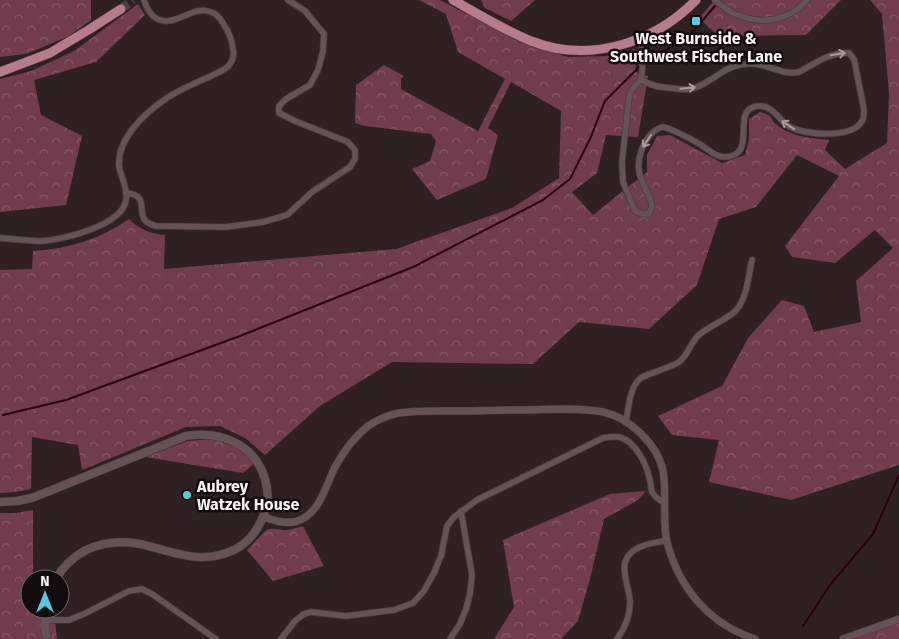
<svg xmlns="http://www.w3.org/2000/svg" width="899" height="639" font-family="'Fira Sans',sans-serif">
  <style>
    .forest { fill: url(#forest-crowns) }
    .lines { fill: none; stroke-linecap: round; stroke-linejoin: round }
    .stream { stroke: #29000f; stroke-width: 2 }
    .primary-tunnel { stroke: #4e3f43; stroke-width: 9; stroke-dasharray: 9 4.5; stroke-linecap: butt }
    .minor-casing { stroke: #493d40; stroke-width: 7 }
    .tertiary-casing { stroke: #493d40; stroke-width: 8 }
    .secondary-casing { stroke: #493d40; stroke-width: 9 }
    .primary-casing { stroke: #493d40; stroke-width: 10 }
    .minor { stroke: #645257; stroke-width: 5.5 }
    .tertiary { stroke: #645257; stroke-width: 7 }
    .secondary { stroke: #645257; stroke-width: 8 }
    .primary { stroke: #b67b8c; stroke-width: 9 }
    .oneway { stroke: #a89a9d }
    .poi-dot { fill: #55cade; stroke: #130c0e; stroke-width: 2 }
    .labels { text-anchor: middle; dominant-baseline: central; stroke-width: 5; stroke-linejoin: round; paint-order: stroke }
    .poi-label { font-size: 16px; font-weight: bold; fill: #fcf1f3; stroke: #130c0e }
  </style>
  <defs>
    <pattern id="forest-crowns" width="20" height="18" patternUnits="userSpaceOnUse" patternTransform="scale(1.25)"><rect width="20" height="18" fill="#713c4d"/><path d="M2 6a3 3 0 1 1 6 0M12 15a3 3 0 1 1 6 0" fill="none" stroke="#865967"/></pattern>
  </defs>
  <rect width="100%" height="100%" fill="#2f2024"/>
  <g class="forest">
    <polygon points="0,0 91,0 91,20 67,37 26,54 0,57"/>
    <path d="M419,0H440L518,41L568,57L606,56L635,49L636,72L648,76L638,137L606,135L597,173L572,192L593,215L647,172V155L657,136L670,135L722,163L745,155L749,139V119L760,112C775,116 769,119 778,126C793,137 811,138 829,140L825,150L845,169L887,143L889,93L882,14L870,0H899V465L791,500L709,482L719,440L672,435L658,416L722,386L748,338L782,300L804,306L814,332L861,322L856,281L893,248L875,230L835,263L792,257L785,246L839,176L797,155L756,207L719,219L697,285L649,329L579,322L533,364L392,362L320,406L265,455L245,438L220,426L186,427L82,470L78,445L32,437L31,489L16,492L0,493V270L32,269L33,251C68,249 100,239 129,219C139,229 151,234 165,235L164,269L396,249L512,208L559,178L561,111L511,82L488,128L498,135L486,179L437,200L412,169L430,161L436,141L431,134L365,126L355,123L356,85L384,65L404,76L401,79V89L478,131L505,79L458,52L446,14Z"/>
    <polygon points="481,0 535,0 511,21 485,8"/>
    <polygon points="715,0 841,0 806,35 718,36 699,18"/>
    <polygon points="138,4 145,15 96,62 34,80 41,115 82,136 66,205 0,212 0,79 31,71 74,51"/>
    <polygon points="213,439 238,448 255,463 243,473 145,457 188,441"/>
    <polygon points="646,491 638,500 604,519 590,579 578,621 561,639 494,639 514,607 503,540 610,494"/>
    <polygon points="33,510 33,579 30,579 30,609 52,609 54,611 57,639 0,639 0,513 16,513"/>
    <path d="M303,526L324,566L273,581L247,550C253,545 261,534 267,530C273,527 280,530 287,530C292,529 297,528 303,526Z"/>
    <polygon points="899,619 899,639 843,639"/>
  </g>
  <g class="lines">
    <g class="stream">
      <polyline points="648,61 689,36 715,6"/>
      <polyline points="3,415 66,400 240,336 413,267 543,200 570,179 590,139 605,101 639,67"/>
      <polyline points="803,626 830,585 873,534 899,475"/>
    </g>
    <polyline class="primary-tunnel" points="121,9 133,0"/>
    <g class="minor-casing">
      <g id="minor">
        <path d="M715,0C721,5 728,11 735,14C761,25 788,22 807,0"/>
        <path d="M640,39L643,53L642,73L641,79L632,90L629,98L622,162L623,182L635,211L642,214H649C650,211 651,209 652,207C652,202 649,197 647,192C644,186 640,178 639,171C637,158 643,142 652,133C655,130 659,128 662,127C669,127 697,142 704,147C710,151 716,157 724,157C761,157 727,106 760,106C774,106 779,121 790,127C806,135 852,139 862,121C864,118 864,114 864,110L854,59L849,53C830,52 814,64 799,72C780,76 765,61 746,64C737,65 728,68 721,73C711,79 702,87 690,89C684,90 677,89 670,88C660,87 650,86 641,79"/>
        <path d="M126,193C155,195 129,220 156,226L226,227L263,222L287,215L312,192L350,167L355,159V150L348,142L295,121L279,113V106L286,99L310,85L318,70L323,51L324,34L305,11L288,0"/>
        <path d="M0,238C14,239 28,241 42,241C63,240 123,225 126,200C128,188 121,178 119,166C117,138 146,112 167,98C180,89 196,83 211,76C217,73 226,70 230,64C233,60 234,54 233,49C232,41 229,32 224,25C221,19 217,14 211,12C191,4 172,32 153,16C148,12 146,6 144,0"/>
        <path d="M626,421C629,408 629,387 641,378C645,375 653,373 658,371C665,368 673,366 679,362C689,354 691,341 700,334C710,326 723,321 733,313C747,302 748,277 752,260"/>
        <polyline points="45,620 69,620 84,614 129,591 142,589 152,594 216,639"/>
        <path d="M281,639L295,621L304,614L311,612L346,616L394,610L413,603L424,591L434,573L441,556L447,526L454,517L477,500L603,438C608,437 613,436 619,437C636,441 647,465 650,481C651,484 651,489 652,492C654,497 660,500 664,503"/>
        <polyline points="450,639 460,624 466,609 470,594 472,575 461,511"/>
        <path d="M617,639C625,628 630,616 630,603C630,584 614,562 636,549C645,543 657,543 667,540"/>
      </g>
    </g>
    <g class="tertiary-casing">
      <g id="tertiary">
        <path d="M264,517C277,522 292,526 304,518C321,508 327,483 335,467C344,451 354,437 368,426C377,420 388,415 399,413C418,410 437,411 456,411C477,411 499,410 520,410C546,410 579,407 603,412C629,417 658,445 663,471C667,493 662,521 667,542C679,588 709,624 755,639"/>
        <polyline points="843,639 899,619"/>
      </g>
    </g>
    <g class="secondary-casing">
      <g id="secondary">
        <path d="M0,502L17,501L32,498L186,436C222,430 257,445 266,483C270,498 266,513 258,527C242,555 209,562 179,554C164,551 149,545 134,543C118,541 101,543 86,550C73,557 63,566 56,579"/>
        <polyline points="46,609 45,630 47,639"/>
      </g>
    </g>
    <g class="primary-casing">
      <g id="primary">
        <path d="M453,0C478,14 504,30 531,41C589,64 654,43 696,0"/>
        <polyline points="0,72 50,53 90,29 121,9"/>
      </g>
    </g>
    <use href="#minor" class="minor"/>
    <use href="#tertiary" class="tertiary"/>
    <use href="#secondary" class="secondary"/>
    <use href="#primary" class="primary"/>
  </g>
  <defs><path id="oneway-shaft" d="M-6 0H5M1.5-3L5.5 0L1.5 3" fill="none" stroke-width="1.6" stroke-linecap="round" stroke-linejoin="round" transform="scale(1.25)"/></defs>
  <g class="oneway">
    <use href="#oneway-shaft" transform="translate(838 54) rotate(-10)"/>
    <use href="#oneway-shaft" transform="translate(688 88) rotate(-6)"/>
    <use href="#oneway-shaft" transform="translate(788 125) rotate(-147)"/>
    <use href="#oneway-shaft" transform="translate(647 141) rotate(124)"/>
  </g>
  <g class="poi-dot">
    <rect x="691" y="16" width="10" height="10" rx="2.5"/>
    <circle cx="187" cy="495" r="5"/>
  </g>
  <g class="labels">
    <g class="poi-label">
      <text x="696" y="38">West Burnside &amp;<tspan x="696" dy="18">Southwest Fischer Lane</tspan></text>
      <text x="197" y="486" text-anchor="start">Aubrey<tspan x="197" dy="18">Watzek House</tspan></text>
    </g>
  </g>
  <g transform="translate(45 594)"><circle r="24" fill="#130c0e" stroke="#70686a"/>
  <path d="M0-4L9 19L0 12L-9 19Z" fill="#55cade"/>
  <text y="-8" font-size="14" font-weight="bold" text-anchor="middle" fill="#fcf1f3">N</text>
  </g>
</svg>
